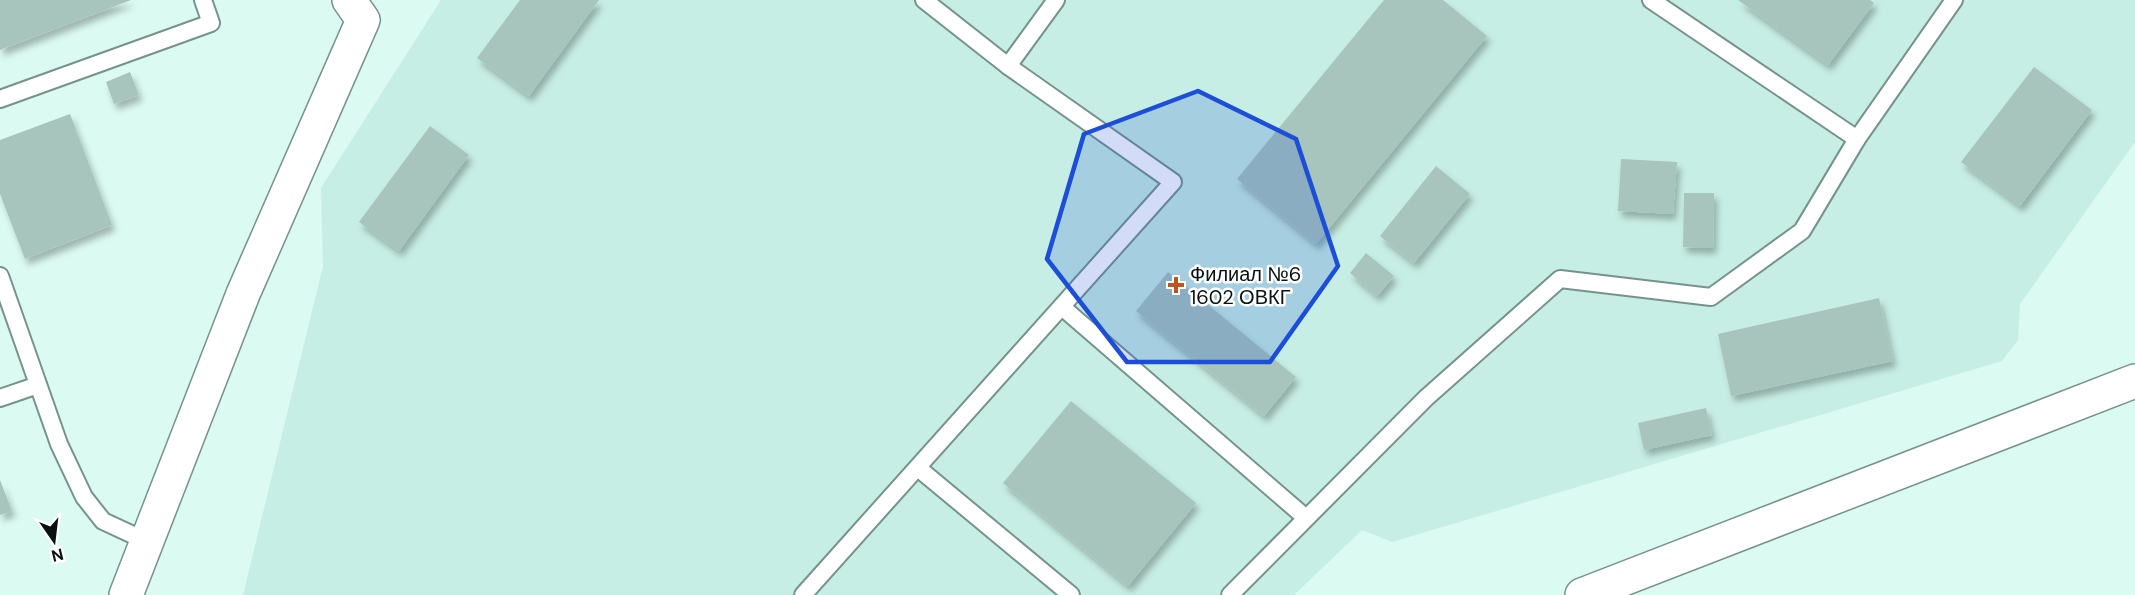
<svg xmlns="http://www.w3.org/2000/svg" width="2135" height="595" font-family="'DM Sans',sans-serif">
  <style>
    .built { fill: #c7eee4 }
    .building { fill: #a7c5bc; filter: url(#shadow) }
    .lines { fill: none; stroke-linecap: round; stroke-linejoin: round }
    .service-casing { stroke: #76938b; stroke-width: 20 }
    .minor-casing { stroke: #76938b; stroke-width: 36 }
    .service { stroke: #fff; stroke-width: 16 }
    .minor { stroke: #fff; stroke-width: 33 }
    .marked { fill: #1d4ed8; fill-opacity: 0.2; stroke: #1d4ed8; stroke-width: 4.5; stroke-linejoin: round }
    .poi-dot { fill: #ba571e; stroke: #fff; stroke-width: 2 }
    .labels { text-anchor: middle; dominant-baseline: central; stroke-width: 5; stroke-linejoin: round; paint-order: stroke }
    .poi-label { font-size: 20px; fill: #081210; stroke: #fff; text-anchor: start }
  </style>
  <defs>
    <filter id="shadow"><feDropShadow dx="3.5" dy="6" stdDeviation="3" flood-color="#0004"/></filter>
  </defs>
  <rect width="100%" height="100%" fill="#dbfaf1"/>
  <polygon class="built" points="441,0 2135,0 2135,142 2020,304 2018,340 2002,361 1392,542 1362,530 1294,595 243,595 323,266 321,188"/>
  <g class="building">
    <polygon points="0,0 131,0 0,50"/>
    <polygon points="520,0 599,0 529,96 477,58"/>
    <polygon points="1384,0 1443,0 1487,36 1316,244 1237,179"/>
    <polygon points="1738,0 1870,0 1874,3 1828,65"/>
    <polygon points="2034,67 2092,110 2020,206 1961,162"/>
    <polygon points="130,72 139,95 114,104 106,82"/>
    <polygon points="70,114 112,225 25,259 0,194 0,140"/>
    <polygon points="430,126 469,155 399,251 359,222"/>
    <polygon points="1621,159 1677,162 1673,214 1618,211"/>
    <polygon points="1436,166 1470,194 1414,263 1380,236"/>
    <polygon points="1684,193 1714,193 1713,248 1683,247"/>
    <polygon points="1366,253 1394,276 1377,296 1350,273"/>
    <polygon points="1168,272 1296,377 1264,416 1136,311"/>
    <polygon points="1879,298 1893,361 1731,396 1718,334"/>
    <polygon points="1071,401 1196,503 1128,586 1003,483"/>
    <polygon points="1706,408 1712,435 1644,450 1638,423"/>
    <polygon points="0,480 12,511 0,515"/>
  </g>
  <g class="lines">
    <g class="service-casing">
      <g id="service">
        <polyline points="1651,0 1857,139"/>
        <polyline points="1008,66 1056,0"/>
        <polyline points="0,99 211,23 203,0"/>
        <polyline points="0,276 59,444 84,497 103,521 146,541"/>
        <polyline points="1062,307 1306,518"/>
        <polyline points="0,398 38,385"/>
        <polyline points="918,468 1071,595"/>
        <polyline points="803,595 1173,182 1008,66 924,0"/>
        <polyline points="1230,595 1426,398 1560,279 1711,297 1802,231 1857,139 1954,0"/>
      </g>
    </g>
    <g class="minor-casing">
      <g id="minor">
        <polyline points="126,595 243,294 363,20 349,0"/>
        <polyline points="1582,595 2135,381"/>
      </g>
    </g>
    <use href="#service" class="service"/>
    <use href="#minor" class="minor"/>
  </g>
  <path class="marked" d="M1198,91L1296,139L1338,266L1270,362H1127L1047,259L1084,134Z"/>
  <path class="poi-dot" d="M1173 276h6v6h6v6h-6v6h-6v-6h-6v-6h6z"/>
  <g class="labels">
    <g class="poi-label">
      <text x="1190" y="274">Филиал №6<tspan x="1190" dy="23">1602 ОВКГ</tspan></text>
    </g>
  </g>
  <g transform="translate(54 541) rotate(166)" stroke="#ffffff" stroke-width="4.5" paint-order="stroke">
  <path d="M0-4.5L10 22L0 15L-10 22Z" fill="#081210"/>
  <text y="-9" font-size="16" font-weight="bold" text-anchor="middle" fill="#081210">N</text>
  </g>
</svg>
